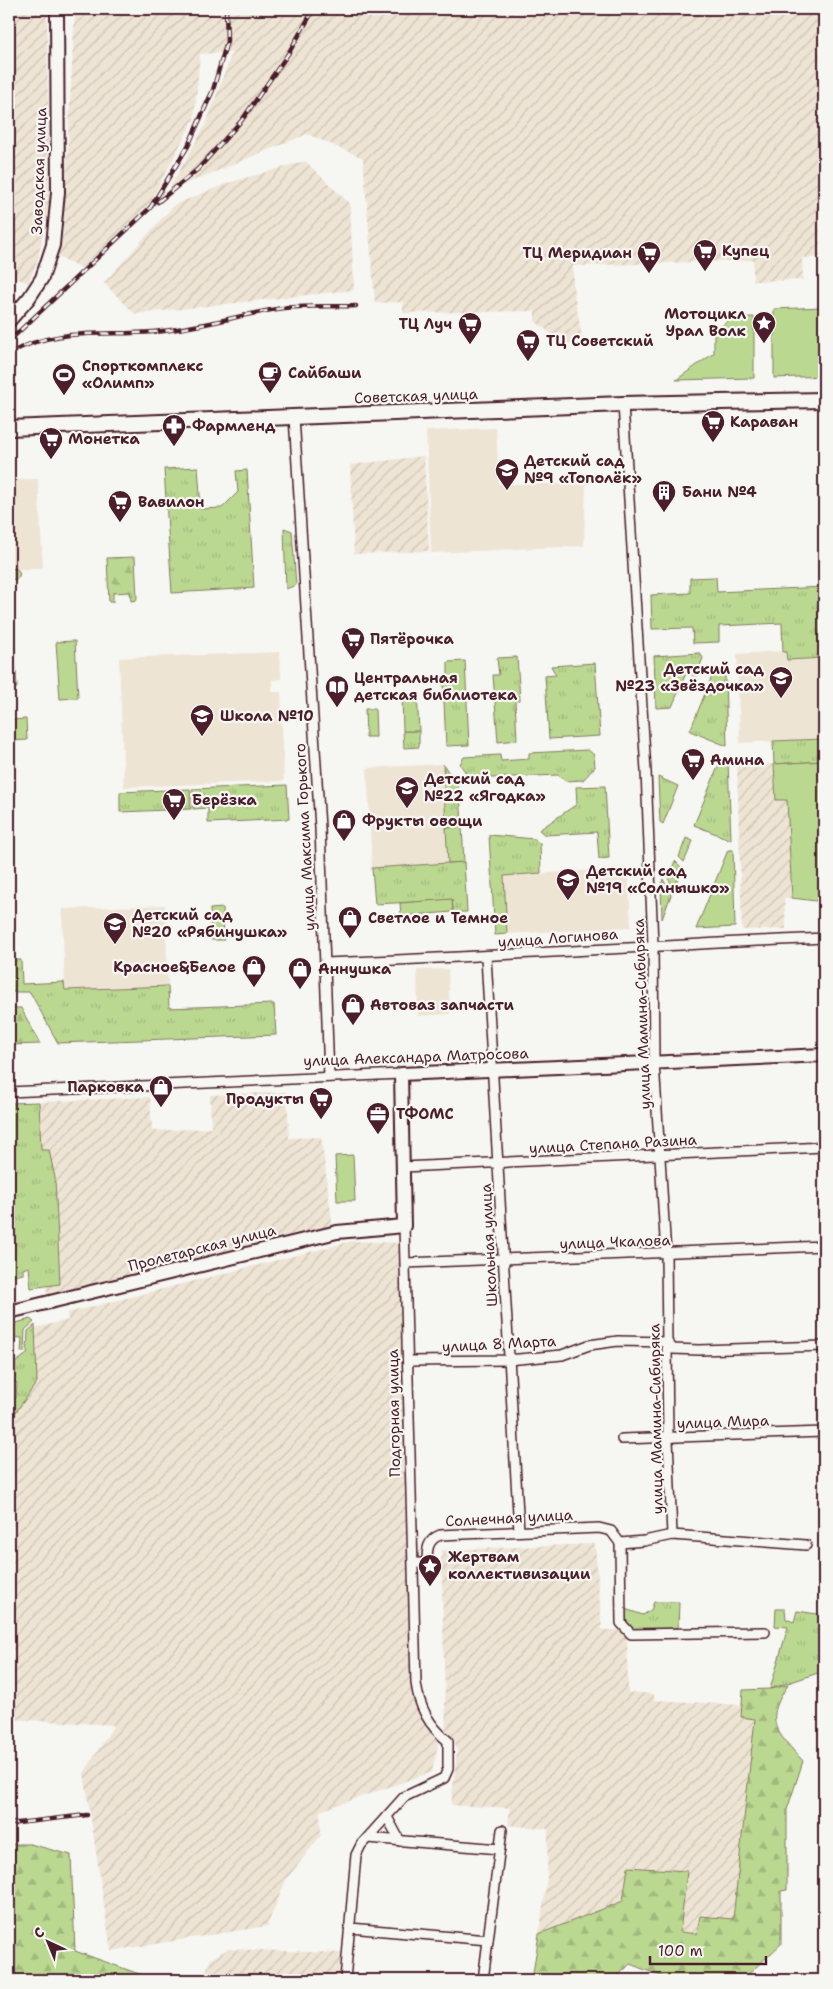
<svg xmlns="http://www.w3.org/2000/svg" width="833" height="1989" font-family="'Shantell Sans',sans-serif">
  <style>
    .built { fill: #eee4d4 }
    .industrial { fill: url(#industrial-furrows) }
    .grass { fill: url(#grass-tufts); stroke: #827c5e }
    .forest { fill: url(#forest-firs); stroke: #827c5e }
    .park { fill: #bbd891; stroke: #827c5e }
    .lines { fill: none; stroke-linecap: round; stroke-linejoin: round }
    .street-casing { stroke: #4a1f2b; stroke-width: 12 }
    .secondary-casing { stroke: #4a1f2b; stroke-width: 16 }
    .primary-casing { stroke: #4a1f2b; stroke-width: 18 }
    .street { stroke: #f6f6f2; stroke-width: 9 }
    .secondary { stroke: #f6f6f2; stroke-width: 12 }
    .primary { stroke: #f6f6f2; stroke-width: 14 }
    .rail-casing { stroke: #4a1f2b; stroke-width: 4.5 }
    .rail { stroke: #f6f6f2; stroke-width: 2.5; stroke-dasharray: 8; stroke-linecap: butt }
    .labels { text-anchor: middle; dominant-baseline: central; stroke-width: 4.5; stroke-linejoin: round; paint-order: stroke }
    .street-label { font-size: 15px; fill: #4a1f2b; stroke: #f6f6f2 }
    .poi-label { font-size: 15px; font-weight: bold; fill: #4a1f2b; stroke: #f6f6f2; text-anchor: start }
  </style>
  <defs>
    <pattern id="industrial-furrows" width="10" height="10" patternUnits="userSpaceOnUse" patternTransform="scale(1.25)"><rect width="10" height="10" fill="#eee4d4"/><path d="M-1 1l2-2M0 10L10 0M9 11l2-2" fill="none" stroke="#cec3b6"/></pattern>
    <pattern id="grass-tufts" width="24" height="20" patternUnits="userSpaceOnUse" patternTransform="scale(1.25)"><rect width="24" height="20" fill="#bbd891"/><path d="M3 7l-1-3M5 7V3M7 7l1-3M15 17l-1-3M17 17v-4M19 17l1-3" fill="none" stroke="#a2b97d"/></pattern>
    <pattern id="forest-firs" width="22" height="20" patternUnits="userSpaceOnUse" patternTransform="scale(1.25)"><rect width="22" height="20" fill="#bbd891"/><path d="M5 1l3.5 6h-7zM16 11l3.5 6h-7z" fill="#a2b97d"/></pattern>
  </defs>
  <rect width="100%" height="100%" fill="#f6f6f2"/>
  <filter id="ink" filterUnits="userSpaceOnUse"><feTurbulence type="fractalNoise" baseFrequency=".02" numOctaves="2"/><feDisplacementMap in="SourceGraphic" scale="10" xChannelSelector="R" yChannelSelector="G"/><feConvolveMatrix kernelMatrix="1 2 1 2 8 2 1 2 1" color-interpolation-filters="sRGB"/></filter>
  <g filter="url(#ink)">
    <g class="built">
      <polygon points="496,428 499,484 586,484 584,546 431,553 426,431"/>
      <polygon points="38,479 43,568 9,570 9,480"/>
      <polygon points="786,651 787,660 824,658 824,739 740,743 737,654"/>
      <polygon points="280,652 281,679 272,680 272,692 281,692 284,781 124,787 119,658"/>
      <polygon points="443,764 448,863 372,868 367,768"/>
      <polygon points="628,868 631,927 507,934 504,876"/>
      <polygon points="165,905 168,986 65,990 62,909"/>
      <polygon points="448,969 450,1014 418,1016 417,970"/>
    </g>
    <g class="industrial">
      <polygon points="9,9 47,9 49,204 38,260 28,283 9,275"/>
      <polygon points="75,9 824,9 824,257 802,258 803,280 753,281 753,260 573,266 573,287 583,343 563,343 535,321 535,311 403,313 403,302 375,303 363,158 307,134 168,191 206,124 232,52 200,54 194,119 148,206 82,268 58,257 63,235"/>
      <polygon points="305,161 350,204 354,290 135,314 104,283 174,205 228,183"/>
      <polygon points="424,456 429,551 354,554 350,465"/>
      <polygon points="774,764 776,800 787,799 792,898 784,898 786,929 742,930 737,766"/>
      <polygon points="287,1092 289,1138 321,1137 333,1228 47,1296 39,1102 150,1097 152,1131 211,1128 210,1095"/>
      <polygon points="353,1241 399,1243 412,1692 423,1718 439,1741 432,1772 320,1811 321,1835 286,1880 267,1926 111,1951 84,1773 114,1725 9,1719 9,1411 16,1412 35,1328 68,1320 67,1313"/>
      <polygon points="595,1544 602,1630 621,1630 627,1637 628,1692 654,1694 654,1700 742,1705 741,1717 755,1718 733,1920 700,1916 698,1934 680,1932 628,1867 623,1901 539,1934 547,1877 548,1829 508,1825 510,1808 451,1805 457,1751 455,1742 446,1737 441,1550"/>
      <polygon points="228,1949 341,1953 340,1980 209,1980 206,1971 211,1959"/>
    </g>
    <g class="grass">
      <polygon points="198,467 201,509 222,508 238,492 236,471 247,470 254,588 172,593 164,469"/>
      <polygon points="284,528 292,531 296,585 286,589"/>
      <polygon points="716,577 717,592 824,587 824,658 787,660 786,652 783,652 782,623 719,626 719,642 693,643 692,628 652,629 651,595 690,593 690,578"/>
      <polygon points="700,653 703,658 696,676 686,673 672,707 656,708 654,656"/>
      <polygon points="517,657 520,700 515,701 517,740 498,742 493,675 499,675 497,658"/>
      <polygon points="465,661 469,745 446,746 443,679 448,679 448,662"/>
      <polygon points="595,663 600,736 549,739 545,676 556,675 551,666"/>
      <polygon points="725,675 727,746 690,731 712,676"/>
      <polygon points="403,731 419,731 419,747 404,748"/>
      <polygon points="824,739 824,761 774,764 773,741"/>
      <polygon points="588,750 594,755 595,767 583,780 566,781 558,775 470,779 460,764 464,757 500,755 501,761 529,759 529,753"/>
      <polygon points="728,761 731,840 694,825 720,762"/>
      <polygon points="443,764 460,790 462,827 446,828"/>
      <polygon points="658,777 678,786 663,824 660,822"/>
      <polygon points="287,785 289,819 208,823 208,808 193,809 192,789"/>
      <polygon points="605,786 609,858 599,859 597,832 545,835 539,830 577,804 576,787"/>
      <polygon points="190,789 191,809 120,812 120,792"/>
      <polygon points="489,835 535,839 540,844 541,873 504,876 507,934 495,935"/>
      <polygon points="686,838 693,841 684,862 679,857"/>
      <polygon points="675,861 682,868 674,889 668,878"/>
      <polygon points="464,862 467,912 453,912 452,900 375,904 372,868"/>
      <polygon points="663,879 671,895 662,919 661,886"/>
      <polygon points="9,960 21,960 22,984 64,982 65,990 168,986 169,1008 274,1004 276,1035 58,1043 30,992 9,992"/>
      <polygon points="39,1102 41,1150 49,1150 55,1178 60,1284 31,1288 29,1267 23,1269 23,1274 9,1277 9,1103"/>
      <polygon points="30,1319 34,1322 25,1330 24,1352 21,1352 22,1338 9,1337 9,1325"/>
      <polygon points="35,1325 37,1382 16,1412 9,1411 9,1398 16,1398 17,1383 9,1381 9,1367 27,1354 28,1331"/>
      <path d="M654,1602H679L678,1628L634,1629C626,1625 622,1617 625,1609L643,1615L651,1610Z"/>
      <polygon points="776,1609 785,1609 786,1619 794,1622 797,1611 824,1615 821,1672 770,1689 788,1627 775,1626"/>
    </g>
    <g class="forest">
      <polygon points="135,557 137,600 131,601 130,592 113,593 113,602 109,602 107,558"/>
      <polygon points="9,1008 21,1008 40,1044 9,1045"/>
      <path d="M788,1685C763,1722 776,1731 803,1761L787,1810V1890L781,1891V1944L742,1980H671L630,1964L614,1980H532L539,1934L623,1901L628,1867L687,1871L680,1932L697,1934L700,1916L733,1919L755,1719L741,1717L743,1690L770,1689Z"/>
      <polygon points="9,1844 30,1844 71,1855 75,1951 156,1980 9,1980"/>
    </g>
    <g class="park">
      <polygon points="824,307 824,376 774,378 774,309"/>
      <polygon points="754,317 754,378 676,380 714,353 714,332 732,318"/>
      <circle cx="14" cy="574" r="5.5"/>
      <polygon points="9,635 14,635 17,688 9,689"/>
      <polygon points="75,641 78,698 60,699 56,642"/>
      <polygon points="417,693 419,731 403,731 402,694"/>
      <polygon points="365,709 375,709 376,737 366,737"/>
      <polygon points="26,719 27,740 11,741 11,720"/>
      <polygon points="824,761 824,902 792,898 787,800 776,800 774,764"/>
      <polygon points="462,827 464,862 448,863 446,828"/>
      <polygon points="728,850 733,850 735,927 696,929"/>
      <polygon points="452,899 453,912 401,916 400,903"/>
      <polygon points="223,908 224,940 211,940 210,909"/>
      <polygon points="353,1155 355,1201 337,1201 335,1156"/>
    </g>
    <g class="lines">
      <g class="street-casing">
        <g id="street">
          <polyline points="623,404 646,771 653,945 654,1062 666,1254 668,1439 672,1535"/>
          <polyline points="294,417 320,828 329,1077"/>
          <polyline points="486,957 519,1531"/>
          <path d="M325,963C491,957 658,945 824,938"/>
          <polyline points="9,1092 401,1074"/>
          <polyline points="403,1167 824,1147"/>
          <polyline points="406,1263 824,1246"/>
          <polyline points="409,1361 508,1360 562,1355 589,1345 618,1341 667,1342 673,1349 699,1350 824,1346"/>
          <polyline points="622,1439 824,1432"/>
          <polyline points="620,1543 621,1623 631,1634 765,1632"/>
          <path d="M414,1563H427C427,1550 427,1540 440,1535L599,1528L611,1531L620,1543L644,1541L672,1535L806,1545"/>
          <polyline points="387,1817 400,1841"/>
          <polyline points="368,1838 500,1849"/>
          <polyline points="350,1928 488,1940"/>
          <path d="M345,1980L356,1855L361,1845L404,1797L444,1778L448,1769V1741C429,1726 419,1707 416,1683L404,1226"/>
          <polyline points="483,1980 502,1830"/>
        </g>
      </g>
      <g class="secondary-casing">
        <g id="secondary">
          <polyline points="9,321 29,298 42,278 53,245 58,192 57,9"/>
          <polyline points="9,1312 337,1232 404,1226 401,1074 824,1055"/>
        </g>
      </g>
      <g class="primary-casing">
        <polyline id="primary" points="9,428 623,404 824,400"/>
      </g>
      <use href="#street" class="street"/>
      <use href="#secondary" class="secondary"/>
      <use href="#primary" class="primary"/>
      <g class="rail-casing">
        <g id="rail">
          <polyline points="158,202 198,169 242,120 288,54 314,9"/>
          <polyline points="9,341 150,208 188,146 213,90 227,41 226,9"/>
          <path d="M9,354C53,327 104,336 153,332C195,329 235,316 277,309C302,305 330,307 356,306"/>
          <polyline points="9,1824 87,1815"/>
        </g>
      </g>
      <use href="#rail" class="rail"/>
    </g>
  </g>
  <defs>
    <g id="supermarket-pin" transform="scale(1.25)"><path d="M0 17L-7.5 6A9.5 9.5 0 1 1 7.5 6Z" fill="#4a1f2b" stroke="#f6f6f2"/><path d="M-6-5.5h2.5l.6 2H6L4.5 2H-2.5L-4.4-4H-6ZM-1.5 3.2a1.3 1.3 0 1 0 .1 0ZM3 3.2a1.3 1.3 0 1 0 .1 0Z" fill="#fff"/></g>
    <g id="sight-pin" transform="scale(1.25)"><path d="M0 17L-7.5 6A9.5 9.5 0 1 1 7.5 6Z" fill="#4a1f2b" stroke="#f6f6f2"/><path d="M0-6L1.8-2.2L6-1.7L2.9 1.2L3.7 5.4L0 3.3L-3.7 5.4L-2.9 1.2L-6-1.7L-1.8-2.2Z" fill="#fff"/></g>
    <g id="cafe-pin" transform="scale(1.25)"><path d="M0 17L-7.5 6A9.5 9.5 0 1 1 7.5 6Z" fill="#4a1f2b" stroke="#f6f6f2"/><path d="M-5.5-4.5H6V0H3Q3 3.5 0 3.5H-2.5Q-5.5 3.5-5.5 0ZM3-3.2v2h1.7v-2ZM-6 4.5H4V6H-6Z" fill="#fff"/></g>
    <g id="stadium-pin" transform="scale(1.25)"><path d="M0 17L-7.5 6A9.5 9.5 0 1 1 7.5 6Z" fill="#4a1f2b" stroke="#f6f6f2"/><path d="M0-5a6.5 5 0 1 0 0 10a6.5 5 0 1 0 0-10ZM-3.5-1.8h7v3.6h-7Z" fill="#fff"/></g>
    <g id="pharmacy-pin" transform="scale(1.25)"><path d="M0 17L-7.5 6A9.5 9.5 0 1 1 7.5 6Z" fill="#4a1f2b" stroke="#f6f6f2"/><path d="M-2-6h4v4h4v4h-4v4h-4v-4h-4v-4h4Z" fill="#fff"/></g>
    <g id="school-pin" transform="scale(1.25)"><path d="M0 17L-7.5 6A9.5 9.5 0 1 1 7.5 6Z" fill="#4a1f2b" stroke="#f6f6f2"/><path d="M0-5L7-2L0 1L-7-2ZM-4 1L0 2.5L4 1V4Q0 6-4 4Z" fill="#fff"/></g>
    <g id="building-pin" transform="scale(1.25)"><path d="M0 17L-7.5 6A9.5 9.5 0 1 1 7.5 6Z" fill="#4a1f2b" stroke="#f6f6f2"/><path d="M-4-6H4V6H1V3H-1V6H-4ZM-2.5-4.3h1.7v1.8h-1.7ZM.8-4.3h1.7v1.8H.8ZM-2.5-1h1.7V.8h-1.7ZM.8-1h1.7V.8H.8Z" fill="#fff"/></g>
    <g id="library-pin" transform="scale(1.25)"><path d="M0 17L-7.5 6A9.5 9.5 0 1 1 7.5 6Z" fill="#4a1f2b" stroke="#f6f6f2"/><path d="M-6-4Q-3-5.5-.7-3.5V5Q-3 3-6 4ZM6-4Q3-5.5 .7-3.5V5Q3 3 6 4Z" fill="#fff"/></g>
    <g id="shop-pin" transform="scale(1.25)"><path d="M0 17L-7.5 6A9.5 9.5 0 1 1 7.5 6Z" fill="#4a1f2b" stroke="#f6f6f2"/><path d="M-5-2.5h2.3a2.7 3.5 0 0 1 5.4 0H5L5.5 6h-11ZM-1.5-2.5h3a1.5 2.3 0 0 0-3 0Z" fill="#fff"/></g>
    <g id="office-pin" transform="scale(1.25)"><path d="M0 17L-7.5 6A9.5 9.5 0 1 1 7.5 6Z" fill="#4a1f2b" stroke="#f6f6f2"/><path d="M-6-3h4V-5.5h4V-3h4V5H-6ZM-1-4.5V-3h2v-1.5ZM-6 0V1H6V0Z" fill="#fff"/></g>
  </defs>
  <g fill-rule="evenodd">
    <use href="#supermarket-pin" x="705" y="251"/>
    <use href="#supermarket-pin" x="649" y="253"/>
    <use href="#sight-pin" x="764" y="323"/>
    <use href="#supermarket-pin" x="470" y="324"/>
    <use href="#supermarket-pin" x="528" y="341"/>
    <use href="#cafe-pin" x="270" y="373"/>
    <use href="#stadium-pin" x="64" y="375"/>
    <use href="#supermarket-pin" x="713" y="422"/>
    <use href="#pharmacy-pin" x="174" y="426"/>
    <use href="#supermarket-pin" x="51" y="439"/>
    <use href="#school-pin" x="507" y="470"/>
    <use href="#building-pin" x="664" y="492"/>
    <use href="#supermarket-pin" x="120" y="502"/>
    <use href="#supermarket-pin" x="353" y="639"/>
    <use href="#school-pin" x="781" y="678"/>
    <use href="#library-pin" x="337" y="687"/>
    <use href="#school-pin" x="202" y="716"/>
    <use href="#supermarket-pin" x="693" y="760"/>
    <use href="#school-pin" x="407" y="788"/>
    <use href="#supermarket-pin" x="174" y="800"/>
    <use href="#shop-pin" x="344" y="821"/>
    <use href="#school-pin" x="568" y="880"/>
    <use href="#shop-pin" x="350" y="918"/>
    <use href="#school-pin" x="115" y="924"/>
    <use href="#shop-pin" x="254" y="967"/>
    <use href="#shop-pin" x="300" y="969"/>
    <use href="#shop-pin" x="353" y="1005"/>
    <use href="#shop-pin" x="161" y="1087"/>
    <use href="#supermarket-pin" x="321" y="1099"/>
    <use href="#office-pin" x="378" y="1114"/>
    <use href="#sight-pin" x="430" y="1566"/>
  </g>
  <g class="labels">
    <g class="street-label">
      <text transform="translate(39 171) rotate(-88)">Заводская улица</text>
      <text transform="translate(416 396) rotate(-2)">Советская улица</text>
      <text transform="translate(305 837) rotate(-93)">улица Максима Горького</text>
      <text transform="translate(558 938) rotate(-4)">улица Логинова</text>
      <text transform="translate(642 1014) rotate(-92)">улица Мамина-Сибиряка</text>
      <text transform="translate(416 1057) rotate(-2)">улица Александра Матросова</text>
      <text transform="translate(613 1144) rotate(-3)">улица Степана Разина</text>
      <text transform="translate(615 1242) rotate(-2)">улица Чкалова</text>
      <text transform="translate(489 1245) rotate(-93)">Школьная улица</text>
      <text transform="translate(202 1248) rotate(-14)">Пролетарская улица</text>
      <text transform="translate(499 1344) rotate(-3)">улица 8 Марта</text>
      <text transform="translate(394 1413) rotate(-91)">Подгорная улица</text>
      <text transform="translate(656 1419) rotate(-91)">улица Мамина-Сибиряка</text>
      <text transform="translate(723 1422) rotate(-2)">улица Мира</text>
      <text transform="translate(509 1518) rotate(-3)">Солнечная улица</text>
    </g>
    <g class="poi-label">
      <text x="722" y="251">Купец</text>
      <text x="632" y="253" text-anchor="end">ТЦ Меридиан</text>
      <text x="746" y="314" text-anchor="end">Мотоцикл<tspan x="746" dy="17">Урал Волк</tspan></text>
      <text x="452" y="324" text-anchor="end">ТЦ Луч</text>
      <text x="546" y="341">ТЦ Советский</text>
      <text x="82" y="366">Спорткомплекс<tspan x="82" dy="17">«Олимп»</tspan></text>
      <text x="288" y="373">Сайбаши</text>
      <text x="730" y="422">Караван</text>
      <text x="192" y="426">Фармленд</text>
      <text x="68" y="439">Монетка</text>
      <text x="524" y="461">Детский сад<tspan x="524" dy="17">№9 «Тополёк»</tspan></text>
      <text x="682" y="492">Бани №4</text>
      <text x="138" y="502">Вавилон</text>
      <text x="370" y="639">Пятёрочка</text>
      <text x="764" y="669" text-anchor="end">Детский сад<tspan x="764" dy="17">№23 «Звёздочка»</tspan></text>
      <text x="354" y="678">Центральная<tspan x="354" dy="17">детская библиотека</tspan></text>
      <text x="220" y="716">Школа №10</text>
      <text x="710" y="760">Амина</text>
      <text x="424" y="779">Детский сад<tspan x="424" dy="17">№22 «Ягодка»</tspan></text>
      <text x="192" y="800">Берёзка</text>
      <text x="362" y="821">Фрукты овощи</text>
      <text x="586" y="871">Детский сад<tspan x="586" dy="17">№19 «Солнышко»</tspan></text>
      <text x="132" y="915">Детский сад<tspan x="132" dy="17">№20 «Рябинушка»</tspan></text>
      <text x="368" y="918">Светлое и Темное</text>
      <text x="236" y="967" text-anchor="end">Красное&amp;Белое</text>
      <text x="318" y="969">Аннушка</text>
      <text x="370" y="1005">Автоваз запчасти</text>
      <text x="144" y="1087" text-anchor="end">Парковка</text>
      <text x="304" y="1099" text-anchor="end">Продукты</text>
      <text x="396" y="1114">ТФОМС</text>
      <text x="448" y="1557">Жертвам<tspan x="448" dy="17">коллективизации</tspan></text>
    </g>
  </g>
  <rect width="833" height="1989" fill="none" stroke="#f6f6f2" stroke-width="30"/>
  <rect x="15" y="15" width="803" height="1959" fill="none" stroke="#4a1f2b" stroke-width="2" filter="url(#ink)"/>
  <g transform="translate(48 1942) rotate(316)" stroke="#f6f6f2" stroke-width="4" paint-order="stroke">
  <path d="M0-4L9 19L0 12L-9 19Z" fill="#4a1f2b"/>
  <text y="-8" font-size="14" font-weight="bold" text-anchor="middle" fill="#4a1f2b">С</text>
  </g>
  <path d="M650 1956v8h116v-8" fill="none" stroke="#4a1f2b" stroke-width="2.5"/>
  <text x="658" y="1956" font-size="15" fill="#4a1f2b" stroke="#f6f6f2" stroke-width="4" paint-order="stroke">100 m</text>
</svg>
